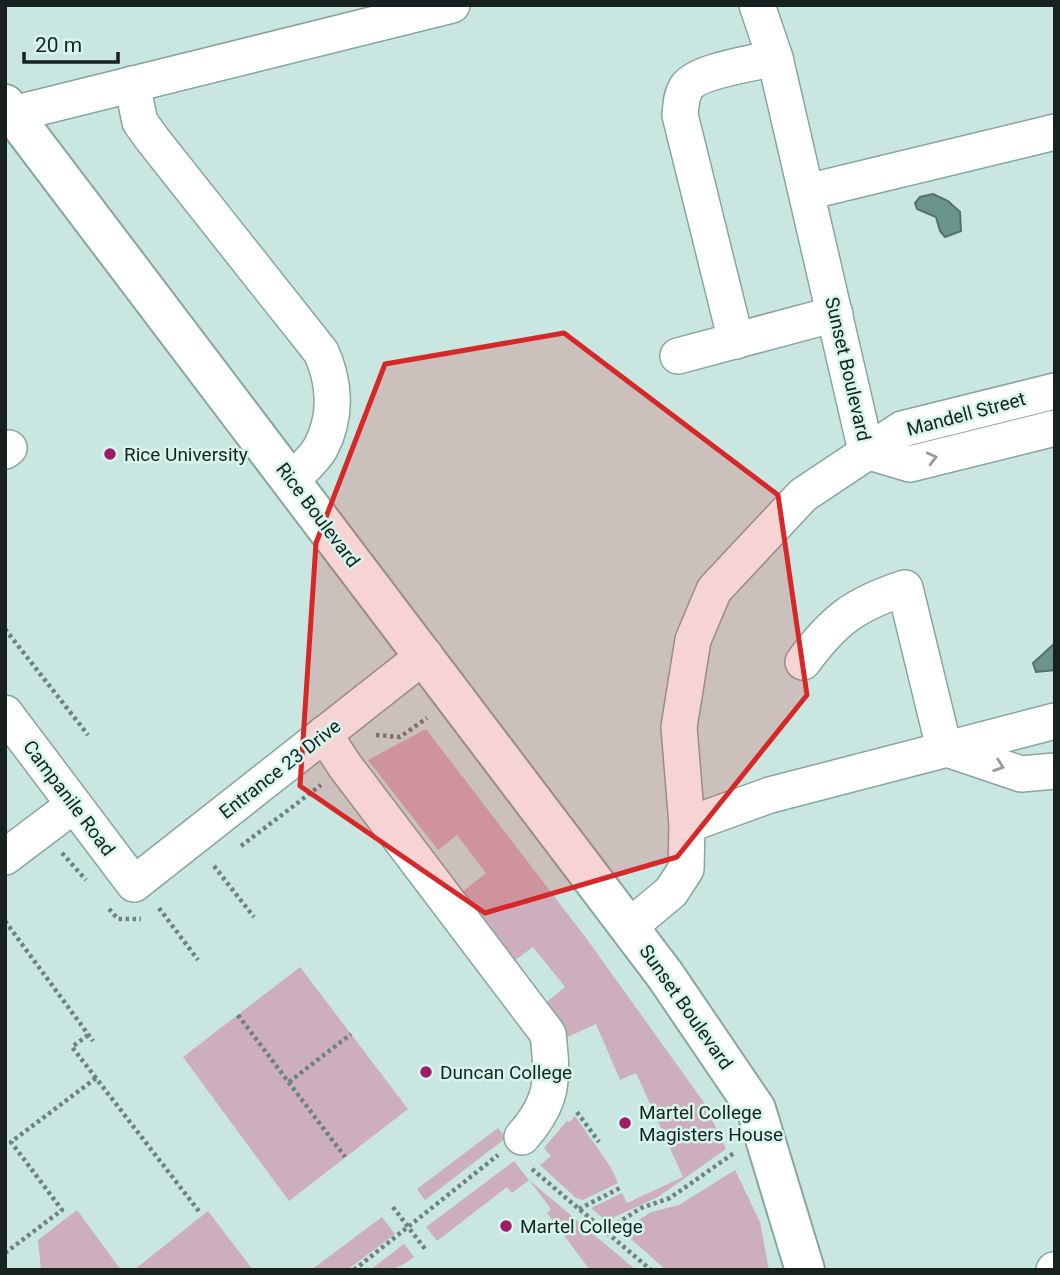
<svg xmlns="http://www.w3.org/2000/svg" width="1060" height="1275" font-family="Roboto,sans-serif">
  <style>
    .green { fill: #cdaebc }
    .water { fill: #6b958c; stroke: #52726c; stroke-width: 2 }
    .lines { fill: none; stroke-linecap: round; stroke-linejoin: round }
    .minor-casing { stroke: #88a59e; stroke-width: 38 }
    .major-casing { stroke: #88a59e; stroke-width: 42 }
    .path { stroke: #6e827e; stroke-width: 4.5; stroke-dasharray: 3.5 3.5; stroke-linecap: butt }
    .minor { stroke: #fff; stroke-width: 35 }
    .major { stroke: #fff; stroke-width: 38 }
    .oneway { stroke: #979c9b }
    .marked { fill: #d62828; fill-opacity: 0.2; stroke: #d62828; stroke-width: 5; stroke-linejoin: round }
    .poi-dot { fill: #9f1c6c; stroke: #d6f5ed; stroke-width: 2.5 }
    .labels { text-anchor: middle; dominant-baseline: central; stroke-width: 5; stroke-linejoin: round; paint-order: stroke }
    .street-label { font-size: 19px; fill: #172220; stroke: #d6f5ed }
    .poi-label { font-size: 19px; fill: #172220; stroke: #d6f5ed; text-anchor: start }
  </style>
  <rect width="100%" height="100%" fill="#c9e7e0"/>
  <g class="green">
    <polygon points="426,729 586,938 703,1101 726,1149 658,1197 606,1221 591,1208 622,1193 627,1203 683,1177 636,1073 620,1080 596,1024 563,1039 544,1004 565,987 533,947 514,961 461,893 486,873 457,835 438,850 368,760"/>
    <polygon points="300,967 408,1109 289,1201 183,1057"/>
    <polygon points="575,1116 610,1166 618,1183 583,1200 576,1198 540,1165 551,1156 544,1148 567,1121 570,1122"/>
    <polygon points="498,1128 506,1138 425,1200 417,1189"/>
    <polygon points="514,1161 529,1180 636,1270 590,1270 547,1213 551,1209 529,1180 512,1193 507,1187 437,1241 426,1227"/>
    <polygon points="735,1170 760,1222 769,1270 666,1270 622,1231 651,1212 679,1205"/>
    <polygon points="77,1210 121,1270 41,1270 38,1240"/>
    <polygon points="208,1211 253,1270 134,1270"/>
    <polygon points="382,1217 395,1234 347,1270 311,1270"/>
    <path d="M404,1244L414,1257C398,1270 389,1270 370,1270Z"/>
  </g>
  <g class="water">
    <polygon points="933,194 948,201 960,212 961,231 945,237 940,231 936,217 917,209 915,203 920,197"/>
    <polygon points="1055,643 1055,670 1036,672 1033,663"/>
  </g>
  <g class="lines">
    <g class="minor-casing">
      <g id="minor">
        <polyline points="757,5 775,58 866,451"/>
        <path d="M132,84L140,122L153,140L321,352C335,382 337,416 321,447C315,459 301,470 292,480"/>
        <polyline points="13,114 452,5"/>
        <polyline points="807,192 1055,132"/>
        <path d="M736,341L680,115C681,106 681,96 686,88C696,71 755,63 775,58"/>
        <polyline points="678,356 835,314"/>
        <polyline points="5,451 9,448"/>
        <polyline points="866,451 910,464 1055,428"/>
        <path d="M803,662C834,620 855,604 905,588L944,748L1021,774L1055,771"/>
        <polyline points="5,713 134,884 425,655"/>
        <path d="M324,734L345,766L548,1034C553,1079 554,1101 522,1137"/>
        <polyline points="687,825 770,795 1055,721"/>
        <polyline points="5,857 74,805"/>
        <polyline points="629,927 671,892 686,869 687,825 679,727 693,640 714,590 803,495 902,429 1055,391"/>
        <polyline points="1054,1270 1055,1270"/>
      </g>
    </g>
    <g class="major-casing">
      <polyline id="major" points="5,104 665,975 756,1109 805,1270"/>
    </g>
    <g class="path">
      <polyline points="5,629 88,735"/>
      <polyline points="376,735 400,737 427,718"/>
      <polyline points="241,846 321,785"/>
      <polyline points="62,853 86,880"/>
      <polyline points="214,866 254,917"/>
      <polyline points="159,908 198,960"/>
      <polyline points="109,909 118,919 141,919"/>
      <polyline points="5,921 93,1041"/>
      <polyline points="238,1015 345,1157"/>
      <polyline points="88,1035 72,1047 201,1214"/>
      <polyline points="289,1082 351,1034"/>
      <polyline points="577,1112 599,1142"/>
      <polyline points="532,1169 651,1270"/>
      <polyline points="393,1207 425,1249"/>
      <polyline points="579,1209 620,1188"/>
      <polyline points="605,1231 641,1208 670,1198 734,1153"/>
      <polyline points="5,1253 62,1210 11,1142 96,1078"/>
      <polyline points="354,1270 498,1155"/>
    </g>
    <use href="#minor" class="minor"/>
    <use href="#major" class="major"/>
  </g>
  <defs><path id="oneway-chevron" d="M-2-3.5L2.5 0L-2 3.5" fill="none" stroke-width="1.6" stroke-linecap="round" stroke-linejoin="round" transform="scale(1.75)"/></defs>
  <g class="oneway">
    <use href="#oneway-chevron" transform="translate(932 458) rotate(-14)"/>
    <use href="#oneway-chevron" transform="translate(999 766) rotate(19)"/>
  </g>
  <path class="marked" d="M564,333L778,495L807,695L677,857L485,913L300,786L316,543L385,364Z"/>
  <g class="poi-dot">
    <circle cx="110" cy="454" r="7"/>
    <circle cx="426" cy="1072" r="7"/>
    <circle cx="625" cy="1123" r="7"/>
    <circle cx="506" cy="1226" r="7"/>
  </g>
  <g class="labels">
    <g class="street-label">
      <text transform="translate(848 369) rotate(77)">Sunset Boulevard</text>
      <text transform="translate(966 414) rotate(-15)">Mandell Street</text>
      <text transform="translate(318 515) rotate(53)">Rice Boulevard</text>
      <text transform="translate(280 769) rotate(-38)">Entrance 23 Drive</text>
      <text transform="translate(69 798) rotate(53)">Campanile Road</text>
      <text transform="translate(686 1007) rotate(55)">Sunset Boulevard</text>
    </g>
    <g class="poi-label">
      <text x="124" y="454">Rice University</text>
      <text x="440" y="1072">Duncan College</text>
      <text x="639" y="1112">Martel College<tspan x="639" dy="22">Magisters House</tspan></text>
      <text x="520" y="1226">Martel College</text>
    </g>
  </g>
  <rect width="1060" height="1275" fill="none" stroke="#172220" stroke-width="14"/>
  <path d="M24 52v10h94v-10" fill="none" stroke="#172220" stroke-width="3.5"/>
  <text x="35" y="52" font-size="21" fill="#172220" stroke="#d6f5ed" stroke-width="5" paint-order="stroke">20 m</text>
</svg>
